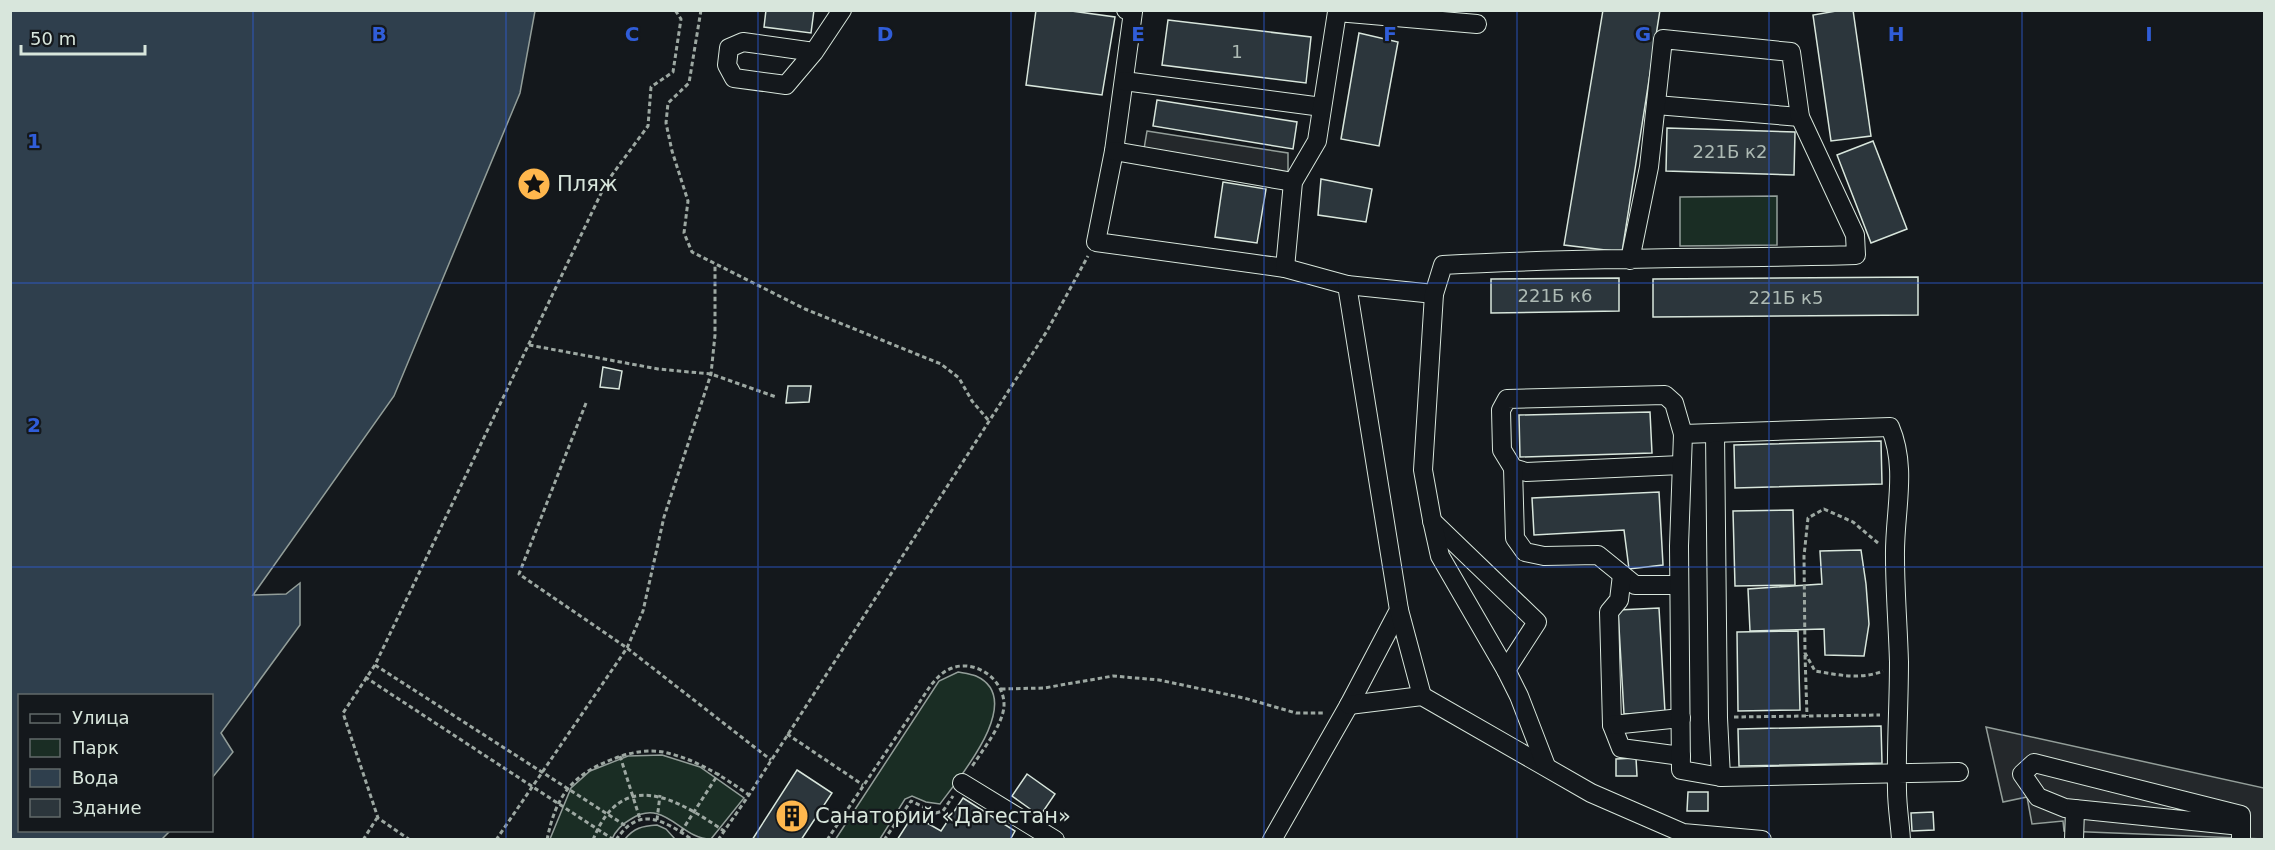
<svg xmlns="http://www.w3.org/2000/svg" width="2275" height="850" font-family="'DejaVu Sans',sans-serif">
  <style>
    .green { fill: #1a2d24; stroke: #939e99; stroke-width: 1.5 }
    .parking { fill: #24282b; stroke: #939e99; stroke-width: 1.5 }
    .water { fill: #2f3f4d; stroke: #939e99; stroke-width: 1.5 }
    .building { fill: #2c363c; stroke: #d8e6dc; stroke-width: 1.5 }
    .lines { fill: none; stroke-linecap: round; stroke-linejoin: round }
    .minor-casing { stroke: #d8e6dc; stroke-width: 20 }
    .path { stroke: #9da8a2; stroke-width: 3; stroke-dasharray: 4.5 3; stroke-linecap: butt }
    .minor { stroke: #14181c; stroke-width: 18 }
    .grid { fill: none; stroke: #305dd8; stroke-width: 1.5; stroke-opacity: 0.55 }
    .labels { text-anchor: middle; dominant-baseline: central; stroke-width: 4.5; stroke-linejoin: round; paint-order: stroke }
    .number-label { font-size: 18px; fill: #adbab4 }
    .poi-label { font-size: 21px; fill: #d8e6dc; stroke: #14181c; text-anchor: start }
    .grid-label { font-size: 20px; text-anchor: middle; font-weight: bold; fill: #305dd8; stroke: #14181c; stroke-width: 4.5; stroke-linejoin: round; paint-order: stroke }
  </style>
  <rect width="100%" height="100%" fill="#14181c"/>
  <g class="green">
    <polygon points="1777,196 1777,245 1680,246 1680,197"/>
    <path d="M958,672C963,673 971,674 976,676C1027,699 959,778 940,804L926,802L912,796L905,799L880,839L835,840L939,681Z"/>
    <path d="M662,755L700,767L744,798L711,839C681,840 665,797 631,819C622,824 616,830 612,839H550L571,788L590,771L628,756Z"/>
    <path d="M657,825L666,829L675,839H625C634,828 642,826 657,825Z"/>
  </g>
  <g class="parking">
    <polygon points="1147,131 1288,153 1288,173 1144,149"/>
    <polygon points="1986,727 2264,788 2264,839 2064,831 2063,821 2032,824 2027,797 2003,802"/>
  </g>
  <polygon class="water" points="10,11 535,11 520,93 394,396 253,595 286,594 300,583 300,625 221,733 233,752 212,778 212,696 20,696 20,830 170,831 162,839 11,839"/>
  <g class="building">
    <polygon points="766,10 814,10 811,33 764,27"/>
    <polygon points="1036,10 1064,10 1115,17 1102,95 1026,85"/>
    <polygon points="1603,10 1660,10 1622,252 1564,245"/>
    <polygon points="1842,10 1853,10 1871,136 1831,141 1813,15"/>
    <polygon points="1168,20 1311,37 1306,83 1162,65"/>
    <polygon points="1359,33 1398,42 1379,146 1341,139"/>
    <polygon points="1157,100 1297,122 1293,149 1153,126"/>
    <polygon points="1667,128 1795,132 1794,175 1666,171"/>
    <polygon points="1873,141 1907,229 1871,243 1837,155"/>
    <polygon points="1321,179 1372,189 1366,222 1318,215"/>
    <polygon points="1223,182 1266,189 1257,243 1215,237"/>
    <polygon points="1918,277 1918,315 1653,317 1653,279"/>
    <polygon points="1619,278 1619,311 1491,313 1491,279"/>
    <polygon points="603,367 622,371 619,389 600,387"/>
    <polygon points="788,386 811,386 809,402 786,403"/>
    <polygon points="1650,412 1652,453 1520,457 1519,415"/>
    <polygon points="1881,441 1882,484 1735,488 1734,445"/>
    <polygon points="1659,492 1663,565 1629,569 1624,530 1534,535 1532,498"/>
    <polygon points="1793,510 1795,585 1735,586 1733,511"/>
    <polygon points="1861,550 1866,584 1869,624 1864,656 1825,655 1824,629 1750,631 1748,589 1822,584 1820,551"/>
    <polygon points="1659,608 1665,712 1624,714 1618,610"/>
    <polygon points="1798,631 1800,710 1738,711 1737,632"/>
    <polygon points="1881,726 1882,763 1739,766 1738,729"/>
    <polygon points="1636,758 1637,776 1616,776 1616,759"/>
    <polygon points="797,770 832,793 801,840 752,840"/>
    <polygon points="1027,774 1055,794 1040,816 1012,796"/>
    <polygon points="1688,792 1708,792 1708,811 1687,811"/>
    <polygon points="963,798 1015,831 1010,840 897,840 913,815 941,831"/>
    <polygon points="1933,812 1934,830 1912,831 1911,813"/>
  </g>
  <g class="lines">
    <g class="minor-casing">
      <g id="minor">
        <polyline points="1126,10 1133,12 1114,151 1096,242 1285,268 1347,285 1399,610 1349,705 1272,840"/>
        <polyline points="814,52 743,42 729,48 727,65 734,78 786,85 814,52 842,10"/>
        <polyline points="1124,81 1322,107"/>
        <polyline points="1656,105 1800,117"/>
        <polyline points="1114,151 1293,182"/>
        <polyline points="1285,268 1293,182 1317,141 1337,12 1477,24"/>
        <polyline points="1347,285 1434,294"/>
        <polyline points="1715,433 1718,718 1721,777"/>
        <polyline points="1681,465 1526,472 1513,468 1502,450 1501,410 1507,399 1665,395 1674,403 1683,434"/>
        <polyline points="1513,468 1515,538 1525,552 1544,556 1598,555 1635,585 1679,585"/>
        <polyline points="1432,521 1537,622 1506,670"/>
        <polyline points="1622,575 1619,600 1609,612 1612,725 1621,748 1681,756"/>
        <polyline points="1399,610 1422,696"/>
        <polyline points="1349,705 1422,696 1591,793 1683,833 1762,840"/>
        <polyline points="1612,725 1681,718"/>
        <path d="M1546,766L1519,696L1506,670L1440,556L1432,520L1423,470L1434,294L1443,265C1580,257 1718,259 1856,255L1855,235L1800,117L1791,52L1663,39L1649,167L1630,260"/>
        <polyline points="962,783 1055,840"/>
        <polyline points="2241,826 2065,808 2038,797 2022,774 2034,763 2241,815 2241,840"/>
        <path d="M1901,840C1900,823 1897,806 1897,790C1896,747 1899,705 1899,662C1898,627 1895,592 1895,557C1894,513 1908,469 1890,427L1683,434L1679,546L1681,770L1721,777L1959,772"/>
        <polyline points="2074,840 2075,809"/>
      </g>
    </g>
    <g class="path">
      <polyline points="701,10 689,83 668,103 666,123 672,151 688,201 684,233 692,252 805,309 941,364 959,378 972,401 989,421"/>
      <polyline points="529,345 658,369 711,374 776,397"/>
      <polyline points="586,403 519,574 627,648 771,760"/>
      <path d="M1878,543L1853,522L1824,509L1808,518L1804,556L1805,653L1815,671C1839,675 1860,680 1883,671"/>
      <polyline points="1805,655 1807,716"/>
      <polyline points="375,665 626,826"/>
      <polyline points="365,677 614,840"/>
      <polyline points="1001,689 1044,688 1113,676 1159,680 1244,698 1296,713 1325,713"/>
      <polyline points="1734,717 1880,715"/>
      <polyline points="787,734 863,785"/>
      <polyline points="620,756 640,819"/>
      <polyline points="657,820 660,795"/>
      <polyline points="681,832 719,773"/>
      <polyline points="363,840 377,818"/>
      <polyline points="410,840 378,818 343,713 375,665 606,183 648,126 651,87 673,72 681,19 675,10"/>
      <polyline points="496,840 627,648 643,611 664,517 711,374 715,335 715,264"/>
      <path d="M547,840C556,795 572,775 613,759C628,753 647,749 663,752C696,759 722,776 749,795"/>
      <path d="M593,840C622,766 677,799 724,831"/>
      <path d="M616,840C640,804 664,821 693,840"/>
      <polyline points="718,840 749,795 1047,331 1088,256"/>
      <path d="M827,840L931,685C937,678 943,671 952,668C976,659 1005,680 1004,706C1003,725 981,752 971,768"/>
      <polyline points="884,840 911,801 936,813 943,811 953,796"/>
    </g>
    <use href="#minor" class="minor"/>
  </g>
  <path class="grid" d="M253,10V840M506,10V840M758,10V840M1011,10V840M1264,10V840M1517,10V840M1769,10V840M2022,10V840M10,283H2264M10,567H2264"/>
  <defs>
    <g id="sight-disc" transform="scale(1.725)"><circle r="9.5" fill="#ffb74d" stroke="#14181c"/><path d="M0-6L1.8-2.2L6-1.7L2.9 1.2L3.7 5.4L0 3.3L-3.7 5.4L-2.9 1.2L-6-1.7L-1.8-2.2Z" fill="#111"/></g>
    <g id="building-disc" transform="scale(1.725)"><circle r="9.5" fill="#ffb74d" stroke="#14181c"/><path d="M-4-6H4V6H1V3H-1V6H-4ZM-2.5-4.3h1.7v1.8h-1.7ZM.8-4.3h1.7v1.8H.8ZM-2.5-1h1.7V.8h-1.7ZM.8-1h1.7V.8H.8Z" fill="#111"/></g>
  </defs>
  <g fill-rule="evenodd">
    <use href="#sight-disc" x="534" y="184"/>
    <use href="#building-disc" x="792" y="816"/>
  </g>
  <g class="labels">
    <g class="number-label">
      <text x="1237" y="51">1</text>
      <text x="1730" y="151">221Б к2</text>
      <text x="1555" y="295">221Б к6</text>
      <text x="1786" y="297">221Б к5</text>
    </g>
    <g class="poi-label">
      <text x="557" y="184">Пляж</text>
      <text x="815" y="816">Санаторий «Дагестан»</text>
    </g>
  </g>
  <g class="grid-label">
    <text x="379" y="41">B</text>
    <text x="632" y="41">C</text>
    <text x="885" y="41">D</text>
    <text x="1138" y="41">E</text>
    <text x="1390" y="41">F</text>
    <text x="1643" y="41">G</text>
    <text x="1896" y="41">H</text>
    <text x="2149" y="41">I</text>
    <text x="34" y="148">1</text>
    <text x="34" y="432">2</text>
  </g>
  <rect width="2275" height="850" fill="none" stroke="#d8e6dc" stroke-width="24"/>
  <rect x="18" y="694" width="195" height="138" fill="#14181c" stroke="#626a69" stroke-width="1.5"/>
  <rect x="30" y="714" width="30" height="9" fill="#14181c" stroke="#626a69" stroke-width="1.5"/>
  <text x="72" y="724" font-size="18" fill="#d8e6dc">Улица</text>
  <rect x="30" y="739" width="30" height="18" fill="#1a2d24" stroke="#626a69" stroke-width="1.5"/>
  <text x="72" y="754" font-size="18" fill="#d8e6dc">Парк</text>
  <rect x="30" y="769" width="30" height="18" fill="#2f3f4d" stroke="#626a69" stroke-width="1.5"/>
  <text x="72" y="784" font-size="18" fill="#d8e6dc">Вода</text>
  <rect x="30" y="799" width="30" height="18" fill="#2c363c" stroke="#626a69" stroke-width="1.5"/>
  <text x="72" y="814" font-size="18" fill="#d8e6dc">Здание</text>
  <path d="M21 45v9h124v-9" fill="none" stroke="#d8e6dc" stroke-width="3"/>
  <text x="30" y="45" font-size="18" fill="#d8e6dc" stroke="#14181c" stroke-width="4.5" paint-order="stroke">50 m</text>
</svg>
